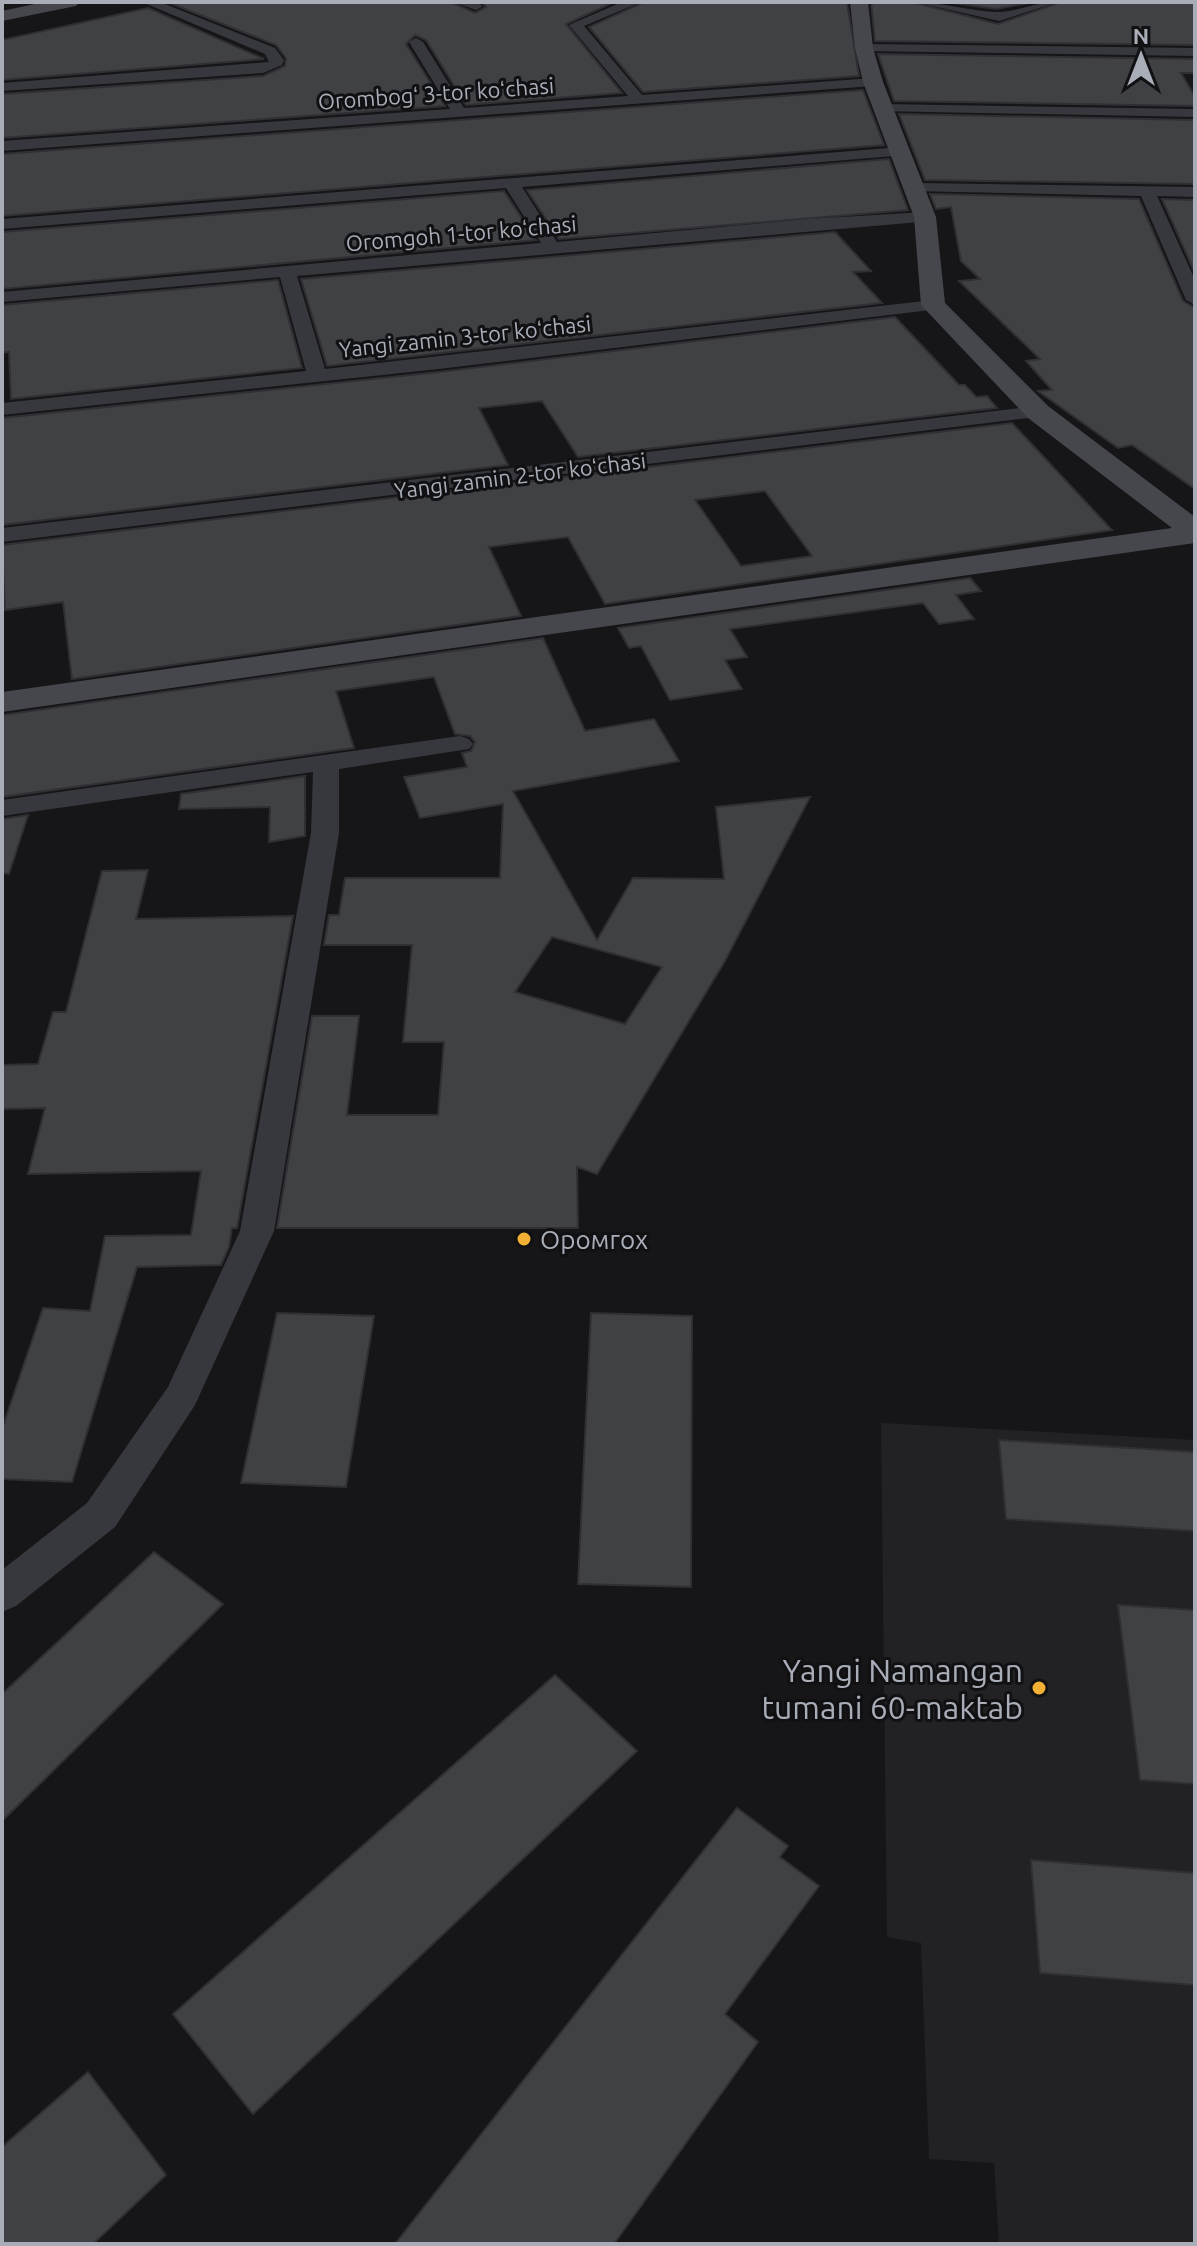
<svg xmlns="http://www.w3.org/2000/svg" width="1197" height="2246" font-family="Ubuntu,sans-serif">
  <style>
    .built { fill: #222225 }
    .building { fill: #404145; stroke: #303034; stroke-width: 2; fill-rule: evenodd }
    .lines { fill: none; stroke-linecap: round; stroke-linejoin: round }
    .street { fill: #37383d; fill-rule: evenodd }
    .secondary { fill: #45474d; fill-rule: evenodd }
    .poi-dot { fill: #f2b134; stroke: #111113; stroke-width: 3 }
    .labels { text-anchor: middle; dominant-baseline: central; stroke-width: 6; stroke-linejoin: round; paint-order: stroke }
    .far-street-label { font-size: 22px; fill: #a8adb8; stroke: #111113 }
    .poi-label { font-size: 26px; fill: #a8adb8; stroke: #111113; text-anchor: start }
    .near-poi-label { font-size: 32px; fill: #a8adb8; stroke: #111113; text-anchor: end }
  </style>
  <rect width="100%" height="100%" fill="#161618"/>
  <polygon class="built" points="881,1423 1195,1440 1195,2244 999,2244 994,2163 929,2159 921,1943 887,1937"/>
  <g class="building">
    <polygon points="451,2 475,13 486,7 482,2 614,2 566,24 622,93 466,105 426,40 415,35 406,44 445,106 2,138 2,94 263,76 285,66 286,58 276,45 170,3"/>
    <polygon points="644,2 847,2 859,76 643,92 589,27"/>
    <polygon points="871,2 912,2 998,24 1061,2 1195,3 1195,45 875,41"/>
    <polygon points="947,2 1035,2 996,9"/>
    <polygon points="148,8 264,59 2,80 2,40"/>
    <polygon points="878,54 1195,59 1195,73 1181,73 1195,97 1195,106 894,101"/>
    <polygon points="863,90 884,145 2,216 2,154"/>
    <polygon points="899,114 1195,120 1195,184 925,180"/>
    <polygon points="889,159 908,210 559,239 527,190"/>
    <polygon points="504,191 536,240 2,289 2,232"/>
    <polygon points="930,194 1139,199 1183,301 1195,308 1195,489 1132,445 1118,448 1038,391 1052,390 1026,361 1040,359 959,281 980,279 961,261 951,207 936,209"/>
    <polygon points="1162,199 1195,200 1195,273"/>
    <polygon points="835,232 871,271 853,272 882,303 327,366 301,279"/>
    <polygon points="278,280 302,368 11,399 9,352 2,353 2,305"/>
    <polygon points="895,317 959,385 965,385 976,397 987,396 997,408 578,457 542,401 479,408 508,465 2,525 2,418 439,372"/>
    <path d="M1012,423L1112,530L605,604L568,537L489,547L521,616L72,679L63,602L5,610L2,545ZM765,491L812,556L741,566L695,500Z"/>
    <polygon points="970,578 981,591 956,595 974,619 939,624 923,603 730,629 747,657 725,660 742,689 670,700 641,646 629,648 618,628"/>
    <path d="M543,638L585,731L654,719L679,761L513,791L597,940L633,878L724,879L716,807L810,797L725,961L597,1174L577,1167L578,1228H277L312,1016H359L347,1115H438L444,1042H403L412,945H324L329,915H339L345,878H500L503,804L420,818L404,777L467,767L462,753L471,751L475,742L470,736L455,734L434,677L336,691L354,748L2,797V715ZM552,937L603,951L662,967L625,1024L515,992Z"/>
    <polygon points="305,776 305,836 269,842 270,807 179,809 181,794"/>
    <polygon points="28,815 9,874 2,873 2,819"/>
    <polygon points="148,870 136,919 293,916 237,1228 232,1228 229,1247 221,1265 137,1267 72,1482 2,1479 2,1429 43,1308 90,1311 105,1236 191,1235 201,1171 28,1174 45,1108 2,1109 2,1065 38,1064 53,1012 66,1012 102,871"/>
    <polygon points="277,1313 374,1316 346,1487 241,1483"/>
    <polygon points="591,1313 692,1316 691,1587 578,1584"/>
    <polygon points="999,1440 1195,1452 1195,1531 1006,1519"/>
    <polygon points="154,1552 223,1604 2,1821 2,1694"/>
    <polygon points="1118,1605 1195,1610 1195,1784 1140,1780"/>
    <polygon points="555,1675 637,1751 253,2114 173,2014"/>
    <polygon points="737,1808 788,1846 780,1857 819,1886 725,2014 758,2042 614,2244 395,2244"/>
    <polygon points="1031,1860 1195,1873 1195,1985 1040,1973"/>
    <polygon points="88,2072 166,2175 93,2244 2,2244 2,2147"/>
  </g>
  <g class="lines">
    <g class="street">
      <polygon points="142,2 160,2 275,48 284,60 282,65 263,73 2,91 2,83 269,62 265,54"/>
      <polygon points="454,2 476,2 483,6 476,10"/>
      <polygon points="622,2 641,2 584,26 642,95 873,78 880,82 873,86 2,151 2,141 450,109 409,42 416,38 423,42 464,108 628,96 569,25"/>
      <path d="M915,2C943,2 969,11 996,12C1012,13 1036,2 1058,2L999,21Z"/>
      <polygon points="864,44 1195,48 1195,56 859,51 859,45"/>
      <polygon points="883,104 1195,109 1195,117 878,111 876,108"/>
      <polygon points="901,147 909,152 906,155 522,187 557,242 808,219 925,212 933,217 931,221 297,276 325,369 933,300 939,301 942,305 939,309 439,369 2,415 2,403 306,371 280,277 2,302 2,292 541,243 506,188 2,229 2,219"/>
      <polygon points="916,183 1195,187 1195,197 1157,196 1195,280 1195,305 1186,300 1141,196 910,191 910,185"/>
      <polygon points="1038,406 1045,408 1048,412 1045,416 2,542 2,528"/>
      <polygon points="460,736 469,739 473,744 469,749 339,769 339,833 274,1231 195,1405 115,1527 16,1606 2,1612 2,1570 87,1503 168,1387 240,1231 311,833 313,772 2,816 2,800"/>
    </g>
    <g class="secondary">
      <polygon points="44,2 79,2 76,6 2,21 2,11"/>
      <polygon points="850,2 868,2 873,48 883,82 936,217 945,303 1048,406 1195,517 1195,543 2,712 2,692 1172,528 1028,418 921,305 914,217 863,82 855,48"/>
    </g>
  </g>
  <g class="poi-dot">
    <circle cx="524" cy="1239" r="8"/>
    <circle cx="1039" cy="1688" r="8"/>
  </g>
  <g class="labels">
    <g class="far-street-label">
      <text transform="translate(436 93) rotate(-4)">Orombogʻ 3-tor koʻchasi</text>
      <text transform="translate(461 233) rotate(-5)">Oromgoh 1-tor koʻchasi</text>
      <text transform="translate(465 336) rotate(-6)">Yangi zamin 3-tor koʻchasi</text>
      <text transform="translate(520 475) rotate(-7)">Yangi zamin 2-tor koʻchasi</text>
    </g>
    <g class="poi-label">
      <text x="540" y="1239">Оромгох</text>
    </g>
    <g class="near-poi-label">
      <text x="1023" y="1670">Yangi Namangan<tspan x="1023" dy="37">tumani 60-maktab</tspan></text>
    </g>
  </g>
  <rect width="1197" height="2246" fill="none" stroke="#a8adb8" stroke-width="8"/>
  <g transform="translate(1141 56)" stroke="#111113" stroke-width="6" paint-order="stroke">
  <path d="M0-6L14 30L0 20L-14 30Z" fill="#a8adb8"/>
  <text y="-12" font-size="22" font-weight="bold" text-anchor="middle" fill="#a8adb8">N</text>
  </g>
</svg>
